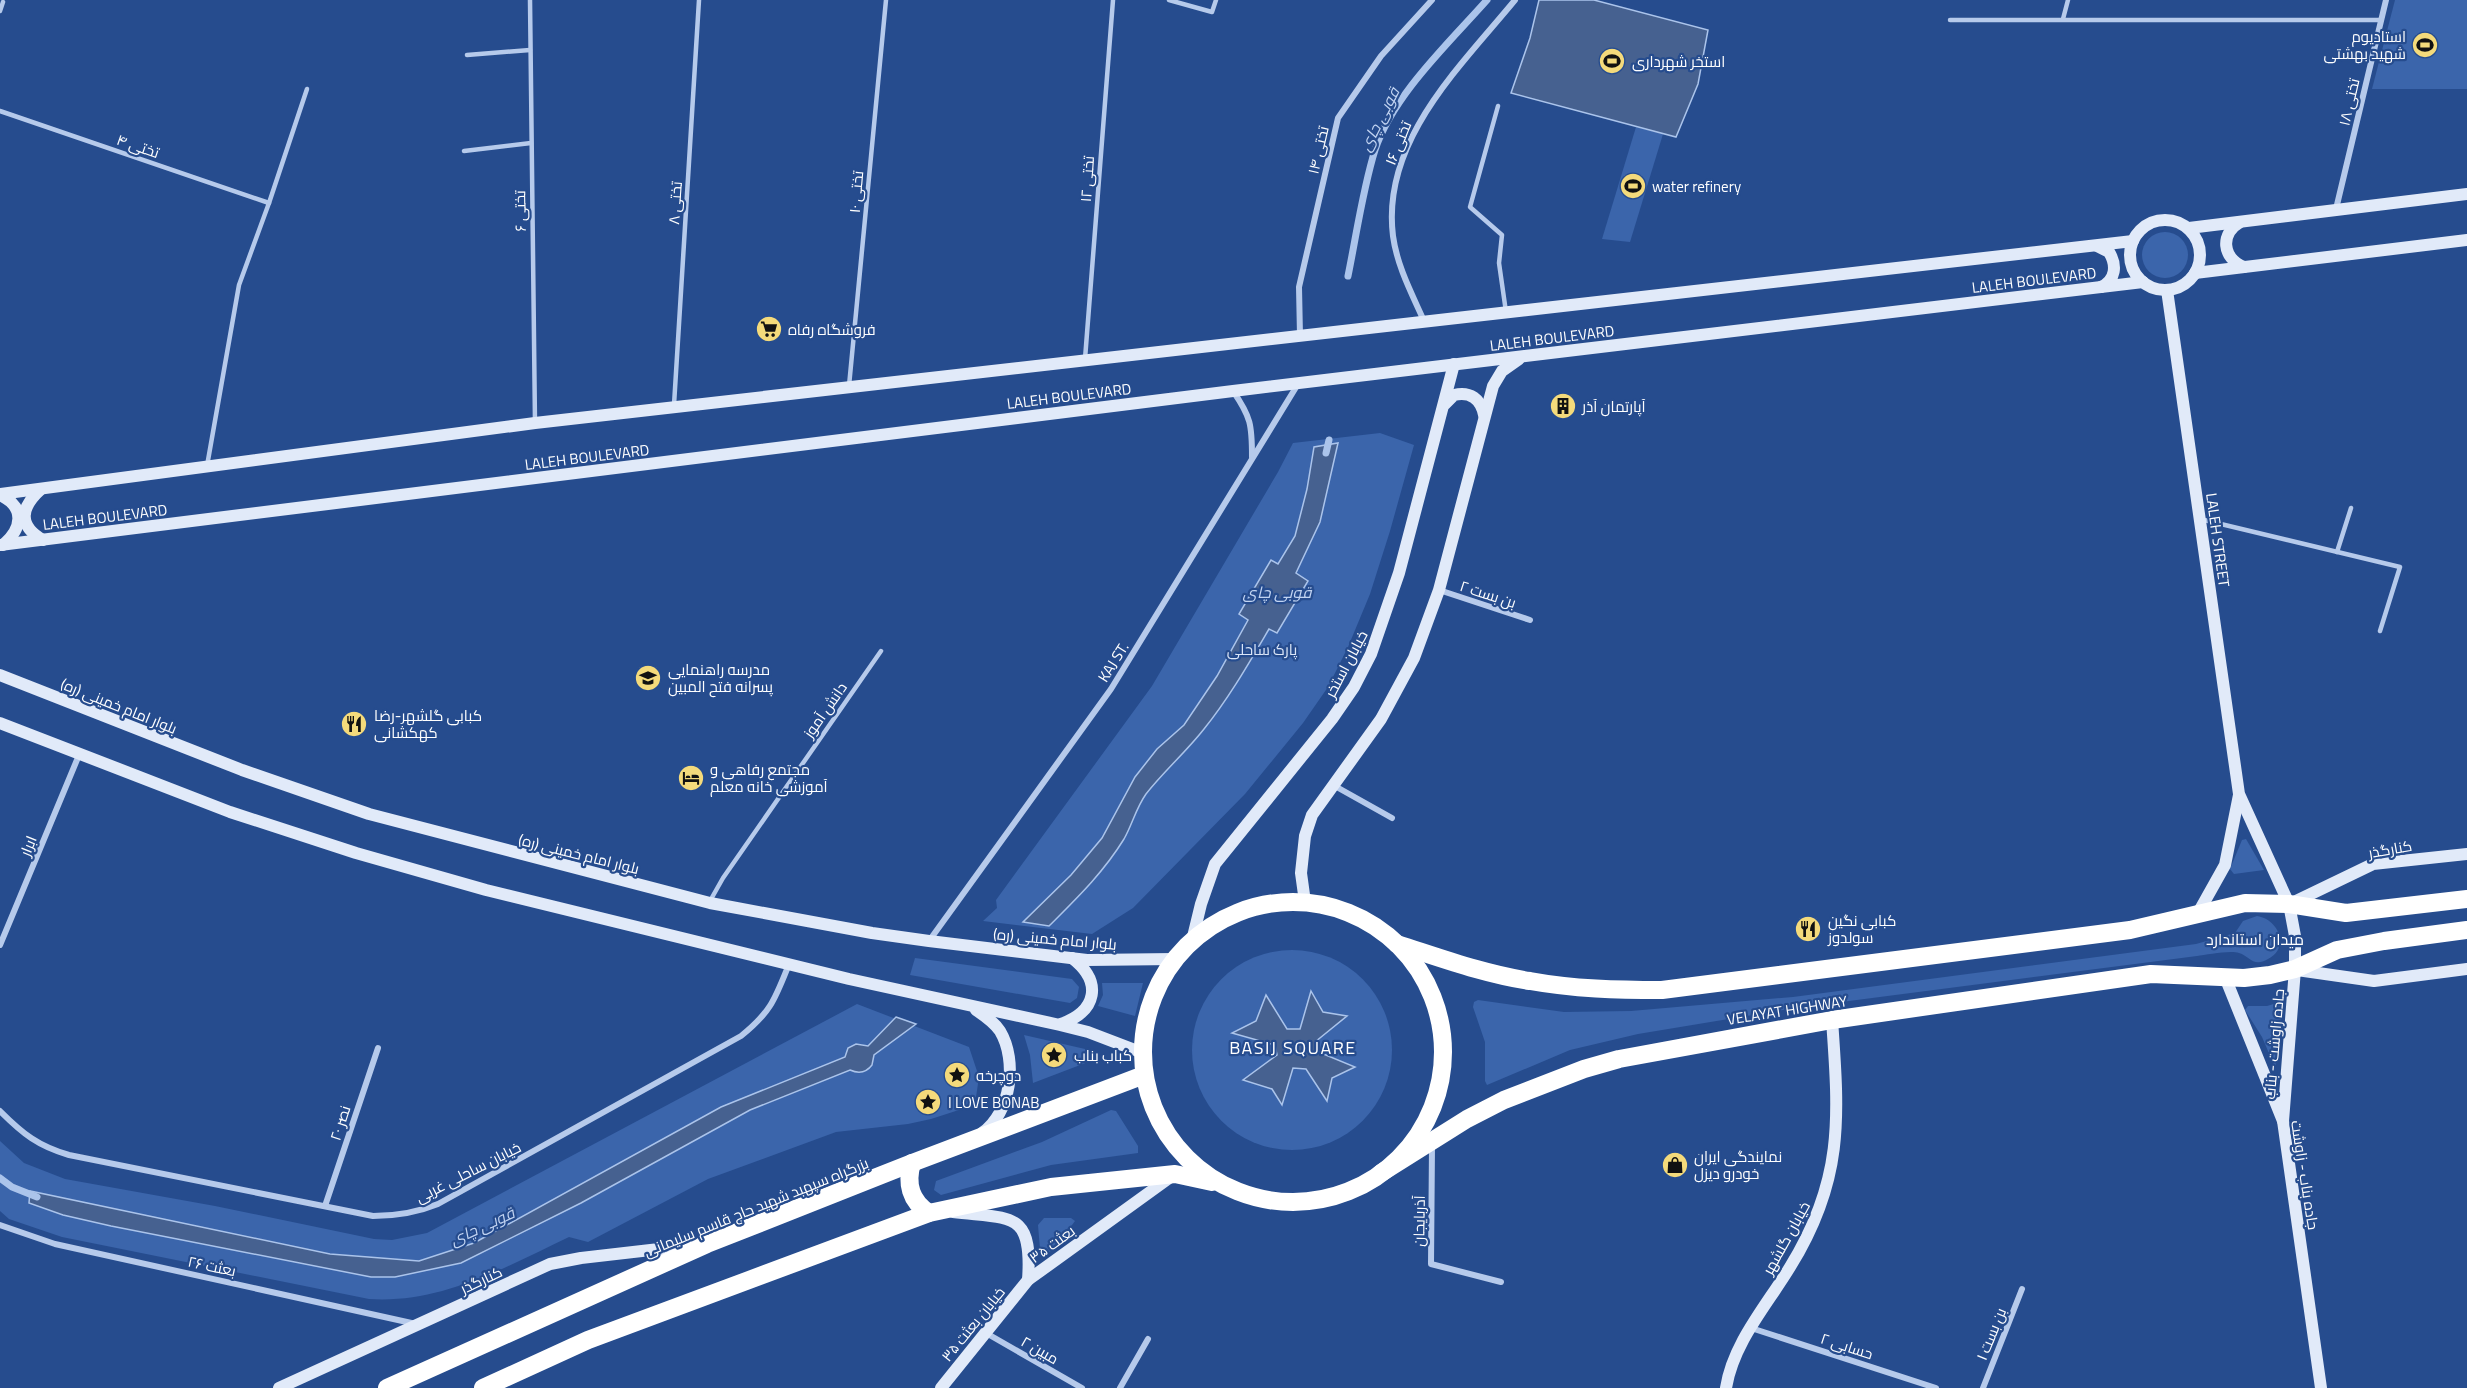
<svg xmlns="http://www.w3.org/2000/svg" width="2467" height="1388" font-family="'Titillium Web',Cairo,sans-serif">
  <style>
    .green { fill: #3b65ab }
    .water { fill: #466190; stroke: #abc4eb; stroke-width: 1.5 }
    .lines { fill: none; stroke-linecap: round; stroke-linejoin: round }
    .stream { stroke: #abc4eb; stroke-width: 7 }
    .lane { stroke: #b6caeb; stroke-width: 4.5 }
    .street { stroke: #b6caeb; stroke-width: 6 }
    .secondary { stroke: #e1eaf9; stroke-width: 12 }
    .highway { stroke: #fff; stroke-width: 18 }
    .labels { text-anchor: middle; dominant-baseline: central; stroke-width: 4.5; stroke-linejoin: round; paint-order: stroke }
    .poi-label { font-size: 15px; fill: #fff; stroke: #264c8e; text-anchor: start }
    .street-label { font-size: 15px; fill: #fff; stroke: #264c8e }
    .park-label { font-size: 15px; fill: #dbe6f8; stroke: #264c8e }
    .water-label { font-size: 16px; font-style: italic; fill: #c2d4f2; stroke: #264c8e }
    .neighbourhood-label { font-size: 16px; fill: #fff; stroke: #264c8e }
    .quarter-label { font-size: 18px; letter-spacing: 1.5px; fill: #fff; stroke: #264c8e }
  </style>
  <rect width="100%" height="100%" fill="#264c8e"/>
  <g class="green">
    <polygon points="2395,0 2467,0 2467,89 2372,89"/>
    <polygon points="1636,127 1663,134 1630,242 1602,239"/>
    <circle cx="2165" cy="255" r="23"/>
    <polygon points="1380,433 1414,445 1390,531 1370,594 1348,647 1328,687 1303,723 1245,794 1133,908 1092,934 983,921 997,908 996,900 1152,686 1278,472 1293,443"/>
    <polygon points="2246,839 2264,870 2234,874 2230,869 2242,840"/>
    <path d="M2257,916C2278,919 2291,947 2268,959C2253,968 2250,956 2239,953C2230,950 2206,955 2197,956L1795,1008L1638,1034L1570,1050L1487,1085L1485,1081V1042L1473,1007L1474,1002L1478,1000L1564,1012L1631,1011L1793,997L2196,944L2235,933L2243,921Z"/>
    <circle cx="1292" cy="1050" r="100"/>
    <polygon points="915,958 1072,979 1079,987 1077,998 1070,1003 910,975"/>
    <polygon points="1102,983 1143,983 1135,1016 1098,1006 1103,995"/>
    <polygon points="2280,1002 2284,1007 2277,1034 2276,1065 2274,1065 2262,1037 2245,1010 2248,1006 2267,1006"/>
    <path d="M857,1004L969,1047L979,1077L976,1097L962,1109L931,1119L908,1124L836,1132L708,1179L588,1242L569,1237C506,1267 441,1304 369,1299L62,1237L9,1219L0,1211V1141L24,1163L65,1179L215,1206L374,1239L392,1240L427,1233Z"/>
    <polygon points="1024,1035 1085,1049 1090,1055 1088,1062 1033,1083 1030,1055"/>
    <polygon points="1111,1110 1116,1111 1138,1146 1138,1153 1051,1165 941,1195 934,1190 936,1181 1042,1142"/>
    <polygon points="1044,1218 1071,1218 1075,1221 1053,1250 1047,1253 1040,1249 1038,1225"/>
  </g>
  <g class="water">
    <polygon points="1539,0 1594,0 1708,30 1698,84 1676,137 1511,93 1530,38"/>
    <path d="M1338,443L1320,522L1296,573L1308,581L1277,633L1269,629C1249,663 1229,698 1204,729C1186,752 1164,771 1146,794C1136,808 1132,825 1124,839C1103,873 1077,898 1049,926L1023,922L1071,875L1102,838L1135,777L1157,749L1184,725L1217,676L1248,620L1239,614L1271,560L1278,564L1295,536L1307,489L1314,447Z"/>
    <polygon points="1311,991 1323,1012 1347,1016 1315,1042 1316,1051 1355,1067 1332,1078 1327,1101 1306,1069 1293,1068 1282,1105 1272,1089 1243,1080 1277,1055 1275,1045 1232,1033 1256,1021 1266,995 1287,1029 1300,1029"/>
    <path d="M896,1017L916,1024L874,1055L872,1065C866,1073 859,1074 850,1070L750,1110L581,1203L461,1263L395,1277H371L111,1226L63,1215L29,1203L30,1191L330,1254L419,1261L474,1243L721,1107L845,1057L848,1048L856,1044L868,1046Z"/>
  </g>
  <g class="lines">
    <g class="stream">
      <path d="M1348,276C1356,237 1363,188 1375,150C1393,95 1449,43 1487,0"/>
      <polyline points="1326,453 1329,440"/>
      <polyline points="0,1178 12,1187 37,1197"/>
    </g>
    <g class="lane">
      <polyline points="530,0 535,423"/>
      <polyline points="1169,0 1212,12 1216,0"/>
      <polyline points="0,11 3,2"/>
      <polyline points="2063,19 2068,0"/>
      <polyline points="1950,20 2381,20"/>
      <polyline points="467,55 530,50"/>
      <polyline points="1498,106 1470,207 1502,235 1499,263 1506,312"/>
      <polyline points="0,111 269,203 239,285 207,466"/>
      <polyline points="464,151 531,143"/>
      <polyline points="269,203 307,89"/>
      <polyline points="1085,359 1113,0"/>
      <polyline points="849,386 886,0"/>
      <polyline points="674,405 699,0"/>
      <polyline points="2200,519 2400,567 2380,631"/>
      <polyline points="2337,552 2351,508"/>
      <polyline points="710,901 723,878 881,651"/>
    </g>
    <g class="street">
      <polyline points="2336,209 2386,0"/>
      <path d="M1424,321C1412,294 1397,266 1393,236C1381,141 1460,67 1515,0"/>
      <polyline points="1300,336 1299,287 1338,118 1381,56 1432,0"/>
      <path d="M1233,391C1251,417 1252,425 1252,457"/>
      <polyline points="1439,590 1530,620"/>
      <polyline points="1333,785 1392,818"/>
      <polyline points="929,941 1111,689 1298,384"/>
      <polyline points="0,945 79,755"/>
      <path d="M0,1111C23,1134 38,1146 69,1155L373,1216C397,1216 416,1213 438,1204L741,1036C771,1012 775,999 789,964"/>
      <polyline points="1432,1146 1431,1264 1501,1282"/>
      <polyline points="325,1206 378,1048"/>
      <polyline points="0,1225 55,1244 416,1324"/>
      <polyline points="1751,1328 1936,1388"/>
      <polyline points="986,1333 1082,1388"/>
      <polyline points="1120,1388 1148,1339"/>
      <polyline points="1983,1388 2022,1289"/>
    </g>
    <g class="secondary">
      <circle cx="2165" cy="255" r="35"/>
      <path d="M2240,222C2220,234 2222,258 2244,267"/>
      <polyline points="2189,228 2467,194"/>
      <path d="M2097,246L2109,252C2117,265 2116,280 2101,287"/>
      <polyline points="2195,273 2467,240"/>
      <polyline points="2167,290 2239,794 2289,904 2295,936 2295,969 2283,1121"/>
      <path d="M1445,404L1454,395C1470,391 1481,399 1484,415"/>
      <path d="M41,489C21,507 17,525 43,540"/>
      <polyline points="0,494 535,423 2133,241"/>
      <path d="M0,495C26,507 22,529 3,545"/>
      <polyline points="0,545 1233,391 2143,282"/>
      <polyline points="0,675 242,770 369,814 710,903 872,933 929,941 1087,960 1175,959"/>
      <polyline points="0,723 230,812 356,853 486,890 849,979 1060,1025 1088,1032 1143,1053"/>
      <polyline points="1305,902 1301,873 1305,836 1312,815 1381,719 1414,658 1439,590 1493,386 1502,371 1519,359"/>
      <polyline points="2290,904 2373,864 2467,854"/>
      <polyline points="2197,915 2225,865 2239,795"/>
      <polyline points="1192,941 1201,904 1215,864 1332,719 1354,687 1371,654 1399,573 1454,364"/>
      <polyline points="2297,970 2374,981 2467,969"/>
      <polyline points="2225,977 2283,1121 2321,1388"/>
      <path d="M976,1010C985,1016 994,1022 1000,1031C1018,1061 1011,1113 982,1133"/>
      <path d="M1061,1024C1097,1011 1103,982 1072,958"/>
      <path d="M953,1212C1011,1219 1033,1210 1028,1280"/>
      <polyline points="279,1388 550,1264 581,1258 694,1245"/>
      <polyline points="941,1388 1028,1280 1172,1176"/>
      <path d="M1726,1388C1733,1343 1767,1305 1790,1267C1844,1180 1839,1118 1832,1020"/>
    </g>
    <g class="highway">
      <circle cx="1293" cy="1052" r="150"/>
      <path d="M1397,944C1441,958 1484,974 1530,981C1574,989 1618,990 1662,990L2130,930L2245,903L2289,904L2346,913L2467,899"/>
      <path d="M912,1163C906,1183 910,1201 929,1213"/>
      <polyline points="1381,1173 1467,1119 1504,1100 1584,1069 1619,1059 1832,1020 2151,974 2244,978 2270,975 2295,969 2337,950 2384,941 2467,930"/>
      <polyline points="387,1388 707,1244 912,1163 1144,1075"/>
      <polyline points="483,1388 588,1340 929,1213 1051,1187 1175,1174 1212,1182"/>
    </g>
  </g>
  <defs>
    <g id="stadium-disc" transform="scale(1.35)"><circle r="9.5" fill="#f4da7b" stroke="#264c8e"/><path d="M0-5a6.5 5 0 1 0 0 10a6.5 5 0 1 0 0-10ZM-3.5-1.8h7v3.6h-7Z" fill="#111"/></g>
    <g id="supermarket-disc" transform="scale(1.35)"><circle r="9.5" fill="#f4da7b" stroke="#264c8e"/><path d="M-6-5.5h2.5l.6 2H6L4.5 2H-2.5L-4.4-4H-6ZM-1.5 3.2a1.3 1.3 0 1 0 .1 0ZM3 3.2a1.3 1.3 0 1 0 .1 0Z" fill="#111"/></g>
    <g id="building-disc" transform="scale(1.35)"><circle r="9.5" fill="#f4da7b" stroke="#264c8e"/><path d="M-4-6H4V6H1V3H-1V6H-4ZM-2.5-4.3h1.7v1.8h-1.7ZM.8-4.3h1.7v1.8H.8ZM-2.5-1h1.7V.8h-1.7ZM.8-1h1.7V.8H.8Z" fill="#111"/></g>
    <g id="school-disc" transform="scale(1.35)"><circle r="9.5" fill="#f4da7b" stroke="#264c8e"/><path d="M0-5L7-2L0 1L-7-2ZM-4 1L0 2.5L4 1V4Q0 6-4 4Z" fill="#111"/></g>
    <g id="restaurant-disc" transform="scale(1.35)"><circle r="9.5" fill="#f4da7b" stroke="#264c8e"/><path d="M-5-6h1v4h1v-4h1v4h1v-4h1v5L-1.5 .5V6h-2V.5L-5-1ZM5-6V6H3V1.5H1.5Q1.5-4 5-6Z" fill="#111"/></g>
    <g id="hotel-disc" transform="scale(1.35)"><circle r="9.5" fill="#f4da7b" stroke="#264c8e"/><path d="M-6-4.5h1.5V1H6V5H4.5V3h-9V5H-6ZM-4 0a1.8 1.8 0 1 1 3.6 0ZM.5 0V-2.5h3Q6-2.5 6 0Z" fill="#111"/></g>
    <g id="sight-disc" transform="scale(1.35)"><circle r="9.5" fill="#f4da7b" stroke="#264c8e"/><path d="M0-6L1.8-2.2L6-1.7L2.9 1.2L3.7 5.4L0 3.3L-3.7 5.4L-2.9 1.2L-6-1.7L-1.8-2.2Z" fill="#111"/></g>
    <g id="shop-disc" transform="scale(1.35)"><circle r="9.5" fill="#f4da7b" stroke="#264c8e"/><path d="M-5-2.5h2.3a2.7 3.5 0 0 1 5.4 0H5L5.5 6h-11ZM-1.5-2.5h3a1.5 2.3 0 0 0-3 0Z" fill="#111"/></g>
  </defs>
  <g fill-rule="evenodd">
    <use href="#stadium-disc" x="2425" y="45"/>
    <use href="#stadium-disc" x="1612" y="61"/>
    <use href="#stadium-disc" x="1633" y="186"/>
    <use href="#supermarket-disc" x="769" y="329"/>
    <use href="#building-disc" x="1563" y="406"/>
    <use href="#school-disc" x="648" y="678"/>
    <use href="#restaurant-disc" x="354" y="724"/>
    <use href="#hotel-disc" x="691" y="778"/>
    <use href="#restaurant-disc" x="1808" y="929"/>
    <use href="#sight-disc" x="1054" y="1055"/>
    <use href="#sight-disc" x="957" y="1075"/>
    <use href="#sight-disc" x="928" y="1102"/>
    <use href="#shop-disc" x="1675" y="1165"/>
  </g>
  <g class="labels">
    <g class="poi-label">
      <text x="2406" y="36" text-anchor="end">استادیوم<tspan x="2406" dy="17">شهید بهشتی</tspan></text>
      <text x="1632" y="61">استخر شهرداری</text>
      <text x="1652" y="186">water refinery</text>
      <text x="788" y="329">فروشگاه رفاه</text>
      <text x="1582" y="406">آپارتمان آذر</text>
      <text x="668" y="669">مدرسه راهنمایی<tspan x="668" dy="17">پسرانه فتح المبین</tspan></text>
      <text x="374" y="715">کبابی گلشهر-رضا<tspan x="374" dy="17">کهکشانی</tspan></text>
      <text x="710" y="769">مجتمع رفاهی و<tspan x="710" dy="17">آموزشی خانه معلم</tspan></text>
      <text x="1828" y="920">کبابی نگین<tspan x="1828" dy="17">سولدوز</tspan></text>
      <text x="1074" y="1055">کباب بناب</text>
      <text x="976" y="1075">دوچرخه</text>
      <text x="948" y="1102">I LOVE BONAB</text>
      <text x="1694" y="1156">نمایندگی ایران<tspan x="1694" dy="17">خودرو دیزل</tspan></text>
    </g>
    <g class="street-label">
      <text transform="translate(2349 102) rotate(-77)">تختی ۱۸</text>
      <text transform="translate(1398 143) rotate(-68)">تختی ۱۶</text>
      <text transform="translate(138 146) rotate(19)">تختی ۴</text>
      <text transform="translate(1318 150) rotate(-77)">تختی ۱۴</text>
      <text transform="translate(1087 179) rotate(-86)">تختی ۱۲</text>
      <text transform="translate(856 192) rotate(-85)">تختی ۱۰</text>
      <text transform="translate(675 203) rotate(-86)">تختی ۸</text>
      <text transform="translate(520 211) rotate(-91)">تختی ۶</text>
      <text transform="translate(2034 280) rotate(-7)">LALEH BOULEVARD</text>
      <text transform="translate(1552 338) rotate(-7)">LALEH BOULEVARD</text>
      <text transform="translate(1069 396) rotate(-7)">LALEH BOULEVARD</text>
      <text transform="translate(587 457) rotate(-7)">LALEH BOULEVARD</text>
      <text transform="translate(105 517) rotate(-7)">LALEH BOULEVARD</text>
      <text transform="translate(2218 540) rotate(82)">LALEH STREET</text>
      <text transform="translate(1488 594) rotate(18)">بن بست ۲</text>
      <text transform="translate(1113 662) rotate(-58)">KAJ ST.</text>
      <text transform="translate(1346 664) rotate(-62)">خیابان استخر</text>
      <text transform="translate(119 706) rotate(22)">بلوار امام خمینی (ره)</text>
      <text transform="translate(825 710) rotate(-55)">دانش آموز</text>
      <text transform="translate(28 846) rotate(-68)">ابرار</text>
      <text transform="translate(2390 849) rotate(-10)">کنارگذر</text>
      <text transform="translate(579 854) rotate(14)">بلوار امام خمینی (ره)</text>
      <text transform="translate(1055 939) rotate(5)">بلوار امام خمینی (ره)</text>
      <text transform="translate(1787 1010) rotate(-9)">VELAYAT HIGHWAY</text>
      <text transform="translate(2274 1044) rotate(-85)">جاده زاوشت - بناب</text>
      <text transform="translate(340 1123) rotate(-72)">نصر ۲۰</text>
      <text transform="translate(468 1172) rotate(-27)">خیابان ساحلی غربی</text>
      <text transform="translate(2305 1175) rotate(81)">جاده بناب - زاوشت</text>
      <text transform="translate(756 1207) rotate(-22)">بزرگراه سپهبد شهید حاج قاسم سلیمانی</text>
      <text transform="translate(1419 1221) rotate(-89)">آذربایجان</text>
      <text transform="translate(1786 1238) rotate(-61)">خیابان گلشهر</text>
      <text transform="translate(1052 1244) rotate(-36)">بعثت ۳۵</text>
      <text transform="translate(212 1266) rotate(12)">بعثت ۲۶</text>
      <text transform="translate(481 1280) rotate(-25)">کنارگذر</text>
      <text transform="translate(973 1324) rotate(-51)">خیابان بعثت ۳۵</text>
      <text transform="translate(1991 1334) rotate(-68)">بن بست ۱</text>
      <text transform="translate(1847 1346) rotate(18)">حسابی ۲</text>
      <text transform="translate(1040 1350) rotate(30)">مبین ۲</text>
    </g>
    <g class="park-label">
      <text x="1262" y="649">پارک ساحلی</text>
    </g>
    <g class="water-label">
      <text transform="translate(1379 119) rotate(-63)">قوبی چای</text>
      <text x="1277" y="592">قوبی چای</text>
      <text transform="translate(482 1226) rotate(-25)">قوبی چای</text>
    </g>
    <g class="neighbourhood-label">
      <text x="2255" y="939">میدان استاندارد</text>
    </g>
    <g class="quarter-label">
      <text x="1293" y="1047">BASIJ SQUARE</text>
    </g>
  </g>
</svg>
